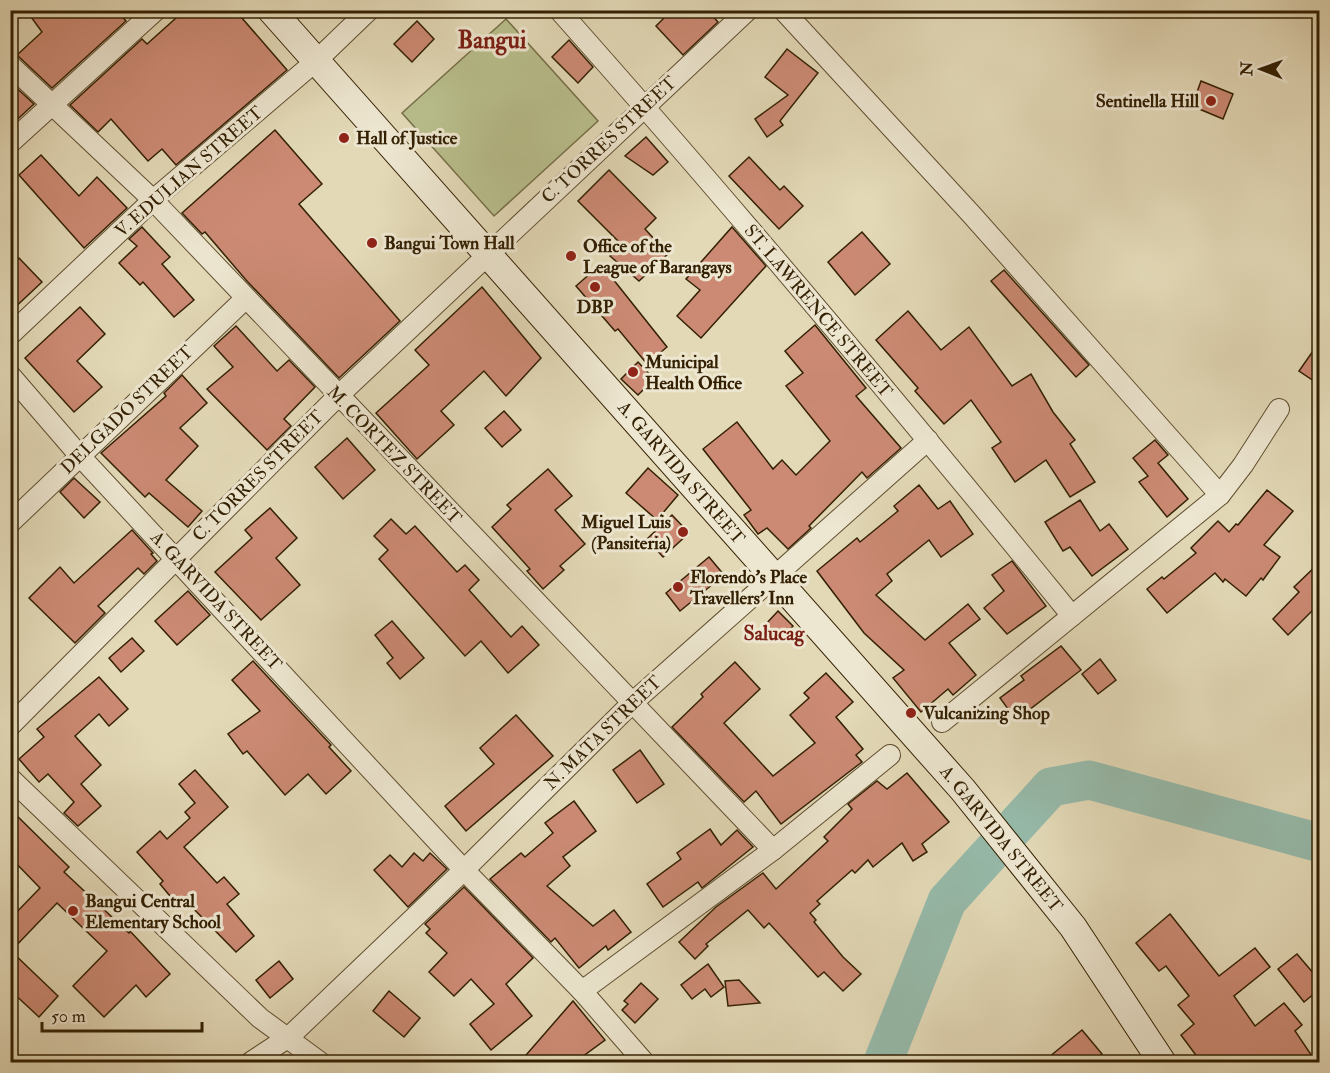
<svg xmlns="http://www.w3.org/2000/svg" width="1330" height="1073" font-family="'IM FELL Double Pica',serif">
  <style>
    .green { fill: #b8be8c; stroke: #766f48; stroke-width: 1.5 }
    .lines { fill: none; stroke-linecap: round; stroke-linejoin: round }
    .river { stroke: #96baaa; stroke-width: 39 }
    .building { fill: #cc8a74; stroke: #332003; stroke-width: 1.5 }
    .minor-casing { stroke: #5f4e30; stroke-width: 22 }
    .secondary-casing { stroke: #332003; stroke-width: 29 }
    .minor { stroke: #ede6d0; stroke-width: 20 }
    .secondary { stroke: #ede6d0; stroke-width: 27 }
    .poi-dot { fill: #8f2418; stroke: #ede6d0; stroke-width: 2 }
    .labels { text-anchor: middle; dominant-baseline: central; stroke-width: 6; stroke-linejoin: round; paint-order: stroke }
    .poi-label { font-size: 18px; font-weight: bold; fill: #332003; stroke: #ede6d0; text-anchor: start }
    .street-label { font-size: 18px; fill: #332003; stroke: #ede6d0 }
    .neighbourhood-label { font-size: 20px; font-weight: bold; fill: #7a1f14; stroke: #ede6d0 }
    .district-label { font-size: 24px; font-weight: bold; fill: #7a1f14; stroke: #ede6d0 }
  </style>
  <rect width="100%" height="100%" fill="#e3d9b7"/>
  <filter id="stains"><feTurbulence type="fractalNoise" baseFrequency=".00333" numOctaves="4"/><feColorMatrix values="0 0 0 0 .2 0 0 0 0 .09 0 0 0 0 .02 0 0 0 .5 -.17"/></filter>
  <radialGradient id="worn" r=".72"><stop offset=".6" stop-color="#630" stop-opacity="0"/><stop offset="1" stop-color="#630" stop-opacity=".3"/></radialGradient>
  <polygon class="green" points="506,19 598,121 494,216 402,113"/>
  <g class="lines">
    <polyline class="river" points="883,1062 947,901 1051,787 1089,780 1320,843"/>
  </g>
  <g class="building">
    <polygon points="26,10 116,10 126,21 52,88 17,55 42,32"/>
    <polygon points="185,10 235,10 287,70 176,165 162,149 148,161 111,119 98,132 70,105 142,39 147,44"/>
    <polygon points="672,10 707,10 718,22 683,55 656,26"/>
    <polygon points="417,21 434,39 412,62 394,44"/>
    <polygon points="569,40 593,67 578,83 552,57"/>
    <polygon points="787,49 818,73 780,121 783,125 767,137 755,119 788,95 765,77"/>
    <polygon points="1201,81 1233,94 1223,119 1192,106"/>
    <polygon points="10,82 34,104 10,126"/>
    <polygon points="275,130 322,184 299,204 400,321 339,378 246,280 205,232 202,234 182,213"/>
    <polygon points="646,137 668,162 653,175 625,156"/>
    <polygon points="41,155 79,196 97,177 127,208 84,248 19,175"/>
    <polygon points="749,157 780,190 784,186 803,206 779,229 729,176"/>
    <polygon points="609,170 656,218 645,229 668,254 639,281 610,256 622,245 578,201"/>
    <polygon points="142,227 170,257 162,264 194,300 174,317 143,282 140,285 119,263 137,246 129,239"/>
    <polygon points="732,227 766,266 701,338 677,316 700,290 686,279"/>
    <polygon points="862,232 890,264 855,295 828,262"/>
    <polygon points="19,258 42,282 10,312 10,267"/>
    <polygon points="601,264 667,347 647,364 618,329 615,331 576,286"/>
    <polygon points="1004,270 1089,365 1076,377 991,281"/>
    <polygon points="482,287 541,358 506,396 484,371 441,411 454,425 417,459 376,413 429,365 415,350"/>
    <polygon points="80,307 105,334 77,361 102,387 74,412 25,358"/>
    <polygon points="908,311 941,350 969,327 1012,386 1031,374 1053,412 1075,440 1070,444 1095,482 1070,497 1046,460 1015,482 992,448 1001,442 971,400 944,424 915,391 918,388 876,340"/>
    <polygon points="815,325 866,388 856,396 901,448 867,478 862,472 809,526 811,528 788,549 767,528 758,534 744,515 751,510 703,449 737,422 773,469 782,460 796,475 830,441 786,386 803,373 785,351"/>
    <polygon points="236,326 277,371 289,360 315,387 284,419 291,426 267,450 207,389 233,367 214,346"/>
    <polygon points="1320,341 1320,385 1299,371"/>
    <polygon points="638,362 654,379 638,395 621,379"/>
    <polygon points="182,375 207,403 180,428 198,446 166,480 202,511 188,527 149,493 145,497 101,453 166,396 164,393"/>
    <polygon points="504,411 521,430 502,447 485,428"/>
    <polygon points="347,438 375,470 343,499 315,467"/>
    <polygon points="1155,440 1168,455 1158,463 1188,499 1167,517 1139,482 1148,476 1133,458"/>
    <polygon points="648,468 678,495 657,520 626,493"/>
    <polygon points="548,469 572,496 555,510 585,544 560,566 564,570 543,589 527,571 530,569 492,527 511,509 507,505"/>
    <polygon points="74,478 100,502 84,518 60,492"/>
    <polygon points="919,485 938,509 950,501 973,534 941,557 929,540 887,574 892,581 876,595 925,640 968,604 980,619 949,643 976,675 953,695 948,689 921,712 893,678 904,670 864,633 817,571 857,538 860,542 898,511 894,506"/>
    <polygon points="1267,490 1293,511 1264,545 1280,557 1263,580 1261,578 1246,596 1225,579 1223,582 1215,573 1167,613 1147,589 1162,577 1164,579 1196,553 1191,548 1218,521 1229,532 1236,524 1238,525"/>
    <polygon points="1080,500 1100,531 1109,524 1128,549 1092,576 1070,547 1063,551 1045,522"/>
    <polygon points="270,508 297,538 276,558 300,585 261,620 215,572 252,538 245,530"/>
    <polygon points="672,515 689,533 663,557 647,539"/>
    <polygon points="391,519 406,534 415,526 457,572 465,565 479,580 469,590 511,637 522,626 539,645 508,673 481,641 465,656 379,559 388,550 374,536"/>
    <polygon points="132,530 153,553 151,554 157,561 144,574 138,568 98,606 105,613 75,643 29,598 60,567 74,583"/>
    <polygon points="709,557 724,575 680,611 666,593"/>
    <polygon points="1012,561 1046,606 1007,634 984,608 1004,591 992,575"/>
    <polygon points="1320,562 1320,603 1288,635 1273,619 1299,592 1294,587"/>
    <polygon points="188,591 210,615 177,645 155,621"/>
    <polygon points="778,611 793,626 780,640 765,625"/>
    <polygon points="392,621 424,658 400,679 387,663 393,658 375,635"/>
    <polygon points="132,638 144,651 121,672 109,658"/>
    <polygon points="1061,646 1081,670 1016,720 1000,698 1024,680 1021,676"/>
    <polygon points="1100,659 1116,680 1098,694 1082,674"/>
    <polygon points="253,661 331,745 329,747 351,771 326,794 308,774 285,795 247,751 243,754 228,734 260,711 232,680"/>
    <polygon points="735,662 760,689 724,723 773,776 815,743 790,715 809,698 804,693 826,673 853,702 836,717 863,749 856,755 862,762 781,824 756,791 744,802 672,727 703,697 701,694"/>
    <polygon points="99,677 128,709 109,726 99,714 75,736 101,765 81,784 101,806 78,826 64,813 74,802 48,774 39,782 19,759 44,737 37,729"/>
    <polygon points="516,715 553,756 466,831 445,806 494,764 480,748"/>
    <polygon points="640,750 664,784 637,803 613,770"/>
    <polygon points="195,770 228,807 184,847 217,883 224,877 239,894 227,904 254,936 236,952 187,902 180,908 160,884 163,881 137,852 160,831 167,839 190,818 185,812 195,803 179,784"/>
    <polygon points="907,773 949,822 922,844 927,852 913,861 902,843 873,867 868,860 855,873 852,870 817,901 820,904 810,913 816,920 814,922 843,957 861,974 843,991 824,972 818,977 769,923 764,928 748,910 706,944 708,946 695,959 679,942 716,907 763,873 776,889 828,841 824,837 852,809 848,804 877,781 887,789"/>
    <polygon points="574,801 596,831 563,857 570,866 547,886 593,926 614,910 631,932 608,950 606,946 579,968 555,938 551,942 490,879 521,853 525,857 553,833 545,823"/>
    <polygon points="10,809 69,867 64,872 129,933 130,931 170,974 146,997 136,985 104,1017 73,986 107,951 57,903 11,951 58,996 39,1017 10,990 10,919 40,888 10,857"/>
    <polygon points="710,829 721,845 737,830 753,847 702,888 698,882 663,907 647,884 681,859 677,853"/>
    <polygon points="414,853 423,861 430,853 447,869 408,907 374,870 390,855 402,867"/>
    <polygon points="464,887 533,958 506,984 532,1016 491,1050 470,1024 494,1004 471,979 454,996 429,972 447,953 426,933 430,929 425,924"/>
    <polygon points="1170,914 1219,976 1255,948 1270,967 1234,996 1255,1026 1284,1003 1302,1025 1295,1031 1316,1062 1201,1062 1181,1035 1194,1024 1178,1005 1189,996 1166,966 1159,971 1136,943"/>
    <polygon points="1297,954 1320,981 1320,989 1304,1002 1278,969"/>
    <polygon points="279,961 293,979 270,998 256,980"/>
    <polygon points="708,964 724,987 711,997 705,989 692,999 681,985"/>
    <polygon points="739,980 760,1003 728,1006 725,981"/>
    <polygon points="641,983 658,999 635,1023 622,1010 628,1004 624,1001"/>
    <polygon points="389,991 420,1018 404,1037 373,1011"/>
    <polygon points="573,1001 605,1040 575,1062 520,1062"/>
    <polygon points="1082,1030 1102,1054 1093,1062 1043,1062"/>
  </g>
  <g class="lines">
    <g class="minor-casing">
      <g id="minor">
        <path d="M559,10C735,208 905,411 1072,616"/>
        <polyline points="783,10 972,215 1220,495"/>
        <polyline points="10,65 153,200 773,850"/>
        <polyline points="10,143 156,10"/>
        <polyline points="10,335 153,200 316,61 369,10"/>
        <polyline points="10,375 79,455 464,870 582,991 644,1062"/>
        <polyline points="10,523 245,299"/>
        <polyline points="942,722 1220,495 1243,465 1279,409"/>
        <polyline points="10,726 338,396 748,10"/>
        <polyline points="10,778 260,1018 320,1062"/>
        <polyline points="582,991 773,850 890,755"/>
        <polyline points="251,1062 289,1037 464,870 631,704 928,440"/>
      </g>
    </g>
    <g class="secondary-casing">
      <polyline id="secondary" points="271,10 963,790 1073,927 1162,1062"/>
    </g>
    <use href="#minor" class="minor"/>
    <use href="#secondary" class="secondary"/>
  </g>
  <g class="poi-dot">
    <circle cx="1211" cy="101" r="6"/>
    <circle cx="344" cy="138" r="6"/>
    <circle cx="372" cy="243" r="6"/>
    <circle cx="571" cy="256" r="6"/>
    <circle cx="595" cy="287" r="6"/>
    <circle cx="633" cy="372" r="6"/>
    <circle cx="683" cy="532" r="6"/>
    <circle cx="678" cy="587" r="6"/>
    <circle cx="911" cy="713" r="6"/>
    <circle cx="73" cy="911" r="6"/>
  </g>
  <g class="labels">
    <g class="poi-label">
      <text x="1199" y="101" text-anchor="end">Sentinella Hill</text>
      <text x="356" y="138">Hall of Justice</text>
      <text x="384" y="243">Bangui Town Hall</text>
      <text x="583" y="246">Office of the<tspan x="583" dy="21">League of Barangays</tspan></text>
      <text x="595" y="307" text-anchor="middle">DBP</text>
      <text x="645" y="362">Municipal<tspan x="645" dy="21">Health Office</tspan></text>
      <text x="671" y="522" text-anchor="end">Miguel Luis<tspan x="671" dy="21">(Pansiteria)</tspan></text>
      <text x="690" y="577">Florendo's Place<tspan x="690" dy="21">Travellers' Inn</tspan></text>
      <text x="923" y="713">Vulcanizing Shop</text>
      <text x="85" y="901">Bangui Central<tspan x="85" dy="21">Elementary School</tspan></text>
    </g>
    <g class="street-label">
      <text transform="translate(609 140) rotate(-43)">C. TORRES STREET</text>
      <text transform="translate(189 172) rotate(-41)">V. EDULIAN STREET</text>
      <text transform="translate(818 311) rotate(50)">ST. LAWRENCE STREET</text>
      <text transform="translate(127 410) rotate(-44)">DELGADO STREET</text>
      <text transform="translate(394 455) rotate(46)">M. CORTEZ STREET</text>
      <text transform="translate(681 473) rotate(49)">A. GARVIDA STREET</text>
      <text transform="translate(258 476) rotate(-45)">C. TORRES STREET</text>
      <text transform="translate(216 601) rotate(47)">A. GARVIDA STREET</text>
      <text transform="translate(603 733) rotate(-44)">N. MATA STREET</text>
      <text transform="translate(1001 839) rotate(51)">A. GARVIDA STREET</text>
    </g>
    <g class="neighbourhood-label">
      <text x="774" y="633">Salucag</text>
    </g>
    <g class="district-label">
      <text x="492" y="40">Bangui</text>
    </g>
  </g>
  <rect width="1330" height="1073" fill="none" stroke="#e3d9b7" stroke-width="36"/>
  <rect x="12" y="12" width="1306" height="1049" fill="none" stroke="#332003" stroke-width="3"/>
  <rect x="18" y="18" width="1294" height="1037" fill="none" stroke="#332003" stroke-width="1.5"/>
  <g transform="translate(1261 69) rotate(271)" stroke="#ede6d0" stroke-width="4.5" paint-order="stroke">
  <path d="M0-4.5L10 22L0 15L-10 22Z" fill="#332003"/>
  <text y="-9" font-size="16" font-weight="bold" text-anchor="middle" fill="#332003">N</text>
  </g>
  <path d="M42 1022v9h160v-9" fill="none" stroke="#332003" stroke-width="3"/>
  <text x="51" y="1022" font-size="18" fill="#332003" stroke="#ede6d0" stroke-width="4.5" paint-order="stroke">50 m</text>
  <rect width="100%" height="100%" filter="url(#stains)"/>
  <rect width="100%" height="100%" fill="url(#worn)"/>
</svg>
